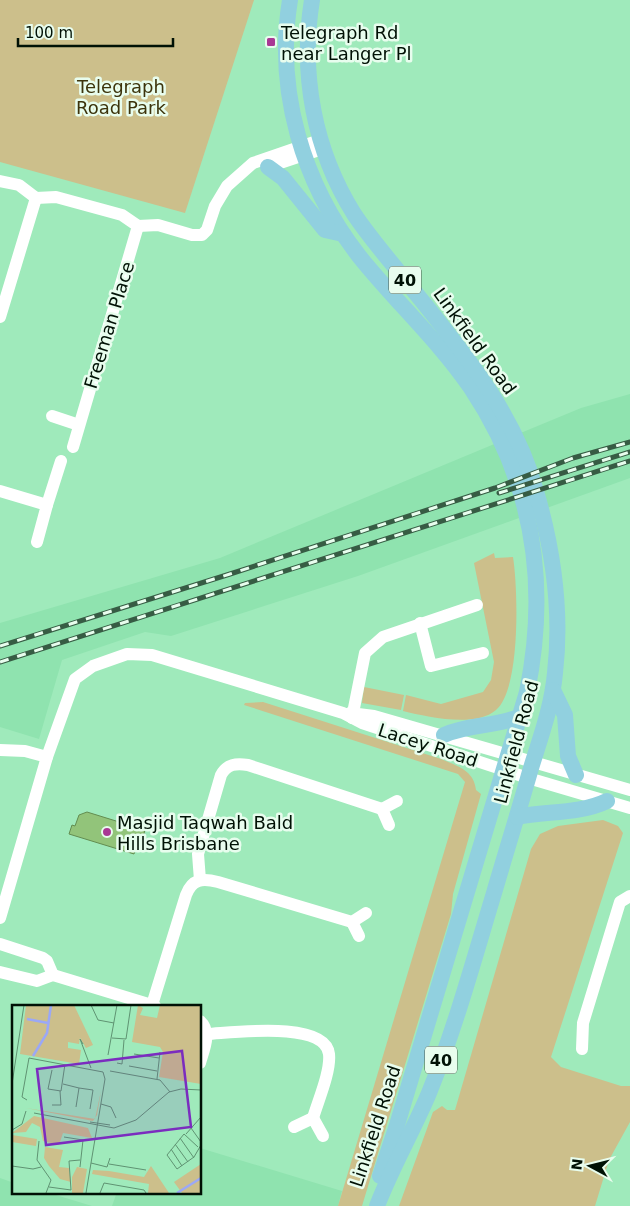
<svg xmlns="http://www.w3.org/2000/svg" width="630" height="1206" font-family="'DejaVu Sans',sans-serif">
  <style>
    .built { fill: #8fe3af }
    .green { fill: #ccbf8b }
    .building { fill: #92c47a; stroke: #638d50 }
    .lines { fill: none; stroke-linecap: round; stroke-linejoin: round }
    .minor { stroke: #fff; stroke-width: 12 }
    .major { stroke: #91d0df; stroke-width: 16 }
    .rail-casing { stroke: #375c44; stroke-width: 5 }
    .rail { stroke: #e8fdee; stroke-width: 3; stroke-dasharray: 9; stroke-linecap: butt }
    .poi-dot { fill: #a93894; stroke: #e8fdee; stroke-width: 2 }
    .labels { text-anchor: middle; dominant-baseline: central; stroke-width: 5; stroke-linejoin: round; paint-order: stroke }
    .shield { fill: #e8fdee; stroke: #46584b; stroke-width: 1 }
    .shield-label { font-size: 16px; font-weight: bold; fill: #001105 }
    .poi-label { font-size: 18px; fill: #001105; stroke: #e8fdee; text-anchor: start }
    .park-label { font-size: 18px; fill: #3c330b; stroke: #e8fdee }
    .street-label { font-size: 18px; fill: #001105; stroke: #e8fdee }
    .inset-river { fill: none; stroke: #9ba8f6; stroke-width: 2.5 }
    .inset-road { fill: none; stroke: #5f9372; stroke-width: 1 }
    .view { fill: #7b2cbf; fill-opacity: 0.15; stroke: #7b2cbf; stroke-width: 2.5 }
    .inset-edge { fill: none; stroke: #001105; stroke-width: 2.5 }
  </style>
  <rect width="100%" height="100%" fill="#9feabb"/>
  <g class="built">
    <polygon points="630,394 630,478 358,576 171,636 145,632 62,660 39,739 0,727 0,623 220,558 581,408"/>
    <polygon points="200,1148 342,1191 338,1206 112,1206 117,1192 200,1192"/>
    <polygon points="0,1178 14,1183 14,1192 46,1192 92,1206 0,1206"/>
  </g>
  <g class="green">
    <polygon points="0,0 254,0 185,213 0,162"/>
    <path d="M494,553L495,558L513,557C518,588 521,689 496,710C475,728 428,717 403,711L406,695L441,704L483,692L491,680L494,662L474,563Z"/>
    <polygon points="364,687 404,695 401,710 362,703"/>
    <path d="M263,702L441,759C457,766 474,770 476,790L481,794L453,894L451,914L362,1206H338L465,782L458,774L244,705L245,703Z"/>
    <polygon points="603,820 618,826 623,833 551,1057 561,1067 621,1086 630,1086 630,1122 609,1160 595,1206 399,1206 433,1112 442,1106 447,1110 455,1110 531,849 540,834 558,826"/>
  </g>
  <polygon class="building" points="87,812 145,830 141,844 137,843 134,854 69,834 72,825 75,826 79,815"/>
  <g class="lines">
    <g class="minor">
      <polyline points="271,166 322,149"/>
      <polyline points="0,181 19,185 36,198 56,197 122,215 138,226 158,225 192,235 202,235 207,230 215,206 227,186 253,163 320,140"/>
      <polyline points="0,317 36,198"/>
      <polyline points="52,416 79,425"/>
      <polyline points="73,447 138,226"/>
      <polyline points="0,491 47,505 37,542"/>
      <polyline points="47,505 61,461"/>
      <polyline points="420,623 431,666 483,653"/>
      <polyline points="350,713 374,716 630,790"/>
      <polyline points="352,718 365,653 383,637 477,605"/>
      <polyline points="0,750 25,751 47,757"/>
      <polyline points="389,825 382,809 397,801"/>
      <path d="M200,880L198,854L221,775C227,764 236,763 248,765L382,809"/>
      <polyline points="0,918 47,757 75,679 93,666 127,654 152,655 343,713 362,723 528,778 630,808"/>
      <polyline points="359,936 352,922 366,913"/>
      <polyline points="0,944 43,958 47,961 53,975"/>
      <polyline points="0,972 37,981 53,975 155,1006"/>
      <path d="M152,1005L186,895C192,879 202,878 218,882L352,922"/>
      <path d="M200,1021C212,1032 204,1049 200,1063"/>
      <path d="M207,1034C231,1033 325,1020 329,1054C331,1071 318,1101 313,1118"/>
      <polyline points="582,1049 583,1023 620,902 630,896"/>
      <polyline points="294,1127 313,1118 323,1136"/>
    </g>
    <g class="major">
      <path d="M290,0C275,91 303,184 359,256C395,301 438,340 471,388C533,481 549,584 527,692L397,1125L380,1176"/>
      <path d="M312,0C300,74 314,150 354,214C366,232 380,249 394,266C449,336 512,403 536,491C553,549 562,612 555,673C552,706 541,736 531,768C519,810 506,852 494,893C474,959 455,1029 429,1093C413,1131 392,1167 377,1206"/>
      <polyline points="268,167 283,178 325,230 343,234"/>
      <polyline points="553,690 565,715 568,756 576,775"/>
      <path d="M444,735C469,724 495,727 521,716"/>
      <path d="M517,817C546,811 580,814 607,801"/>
    </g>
    <g class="rail-casing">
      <g id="rail">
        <polyline points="499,493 630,452"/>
        <polyline points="0,646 230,574 495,488 573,458 630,442"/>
        <polyline points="0,662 630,461"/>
      </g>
    </g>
    <use href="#rail" class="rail"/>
  </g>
  <g class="poi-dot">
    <rect x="266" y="37" width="10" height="10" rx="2.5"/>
    <circle cx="107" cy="832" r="5"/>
  </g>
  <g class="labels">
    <g class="shield">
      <rect x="389" y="266.5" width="32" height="27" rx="4"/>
      <rect x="425" y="1046.5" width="32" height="27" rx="4"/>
    </g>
    <g class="shield-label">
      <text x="405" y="280">40</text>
      <text x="441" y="1060">40</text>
    </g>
    <g class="poi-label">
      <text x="281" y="32">Telegraph Rd<tspan x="281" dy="21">near Langer Pl</tspan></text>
      <text x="117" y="822">Masjid Taqwah Bald<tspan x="117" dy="21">Hills Brisbane</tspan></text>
    </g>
    <g class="park-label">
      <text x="121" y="86">Telegraph<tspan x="121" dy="21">Road Park</tspan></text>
    </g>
    <g class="street-label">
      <text transform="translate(109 325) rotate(-73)">Freeman Place</text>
      <text transform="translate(475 341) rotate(54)">Linkfield Road</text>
      <text transform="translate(516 742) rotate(-75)">Linkfield Road</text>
      <text transform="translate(428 745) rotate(18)">Lacey Road</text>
      <text transform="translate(375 1126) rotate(-72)">Linkfield Road</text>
    </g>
  </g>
  <g transform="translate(12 1005)">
    <rect width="189" height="189" fill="#9feabb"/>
    <path d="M14,0H62L81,40L74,43L68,33L67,39L56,37V43L69,45L67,59L8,49ZM126,0L131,3L128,10L145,13L148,0L189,1V79L147,72L151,47L148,42L120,37ZM89,86L85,110L81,116L14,103L83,114ZM22,111L76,123L80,133L51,128L47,140L31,136L28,122L20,118L14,127L0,128ZM0,130L25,134L24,141L0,137ZM33,142L51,145L47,162L57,163L59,177L48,174L37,161L32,153ZM189,159V188H170L162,177ZM139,161L157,188H136L137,179L80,169L81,165L97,166L132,172ZM65,162L75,164L71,188H60V172Z" fill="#ccbf8b"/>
    <path class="inset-river" d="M15,14L36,18M21,51L35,28L39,0M165,188L189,173"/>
    <path class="inset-road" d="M79,0L86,15L102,18M100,33L114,34L119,0M71,39L68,34L79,63M122,49L147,53M96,50L105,0M105,58L110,59L112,35M117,61L145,66M40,65L36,84L49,86L53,59M98,66L148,75L158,87M145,74L148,47M0,79L12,0M51,79L67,83L64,102M67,83L81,85L78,104M15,95L10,92L17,53L91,67L93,74L74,188M89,99L99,102L104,113M40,100H49L48,86M22,108L102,123L124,115L157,87L169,84L189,85M78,117L98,120M179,123L189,137M0,125L10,119L14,106M174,129L189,112M52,132L71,135L68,162M168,133L182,153M27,136L25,155L39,175L34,188M163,139L176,157M186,142L172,129L155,150L165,164L182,152L189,140M159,144L170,161M79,158L95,162L98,153M97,159L134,165M0,161L21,164L29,162M37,182L59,185L57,156L68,155M88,188L92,178L132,185L134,188"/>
    <path class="view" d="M170,46L179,122L34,140L25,64Z"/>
    <rect width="189" height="189" class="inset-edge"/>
  </g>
  <g transform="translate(590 1166) rotate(277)" stroke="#e8fdee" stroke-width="4" paint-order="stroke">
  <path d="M0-4L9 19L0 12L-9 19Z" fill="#001105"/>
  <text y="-8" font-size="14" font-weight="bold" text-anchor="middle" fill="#001105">N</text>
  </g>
  <path d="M18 38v8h155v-8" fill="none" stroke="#001105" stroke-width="2.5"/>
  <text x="25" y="38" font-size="15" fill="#001105" stroke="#e8fdee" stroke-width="4" paint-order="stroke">100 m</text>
</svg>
